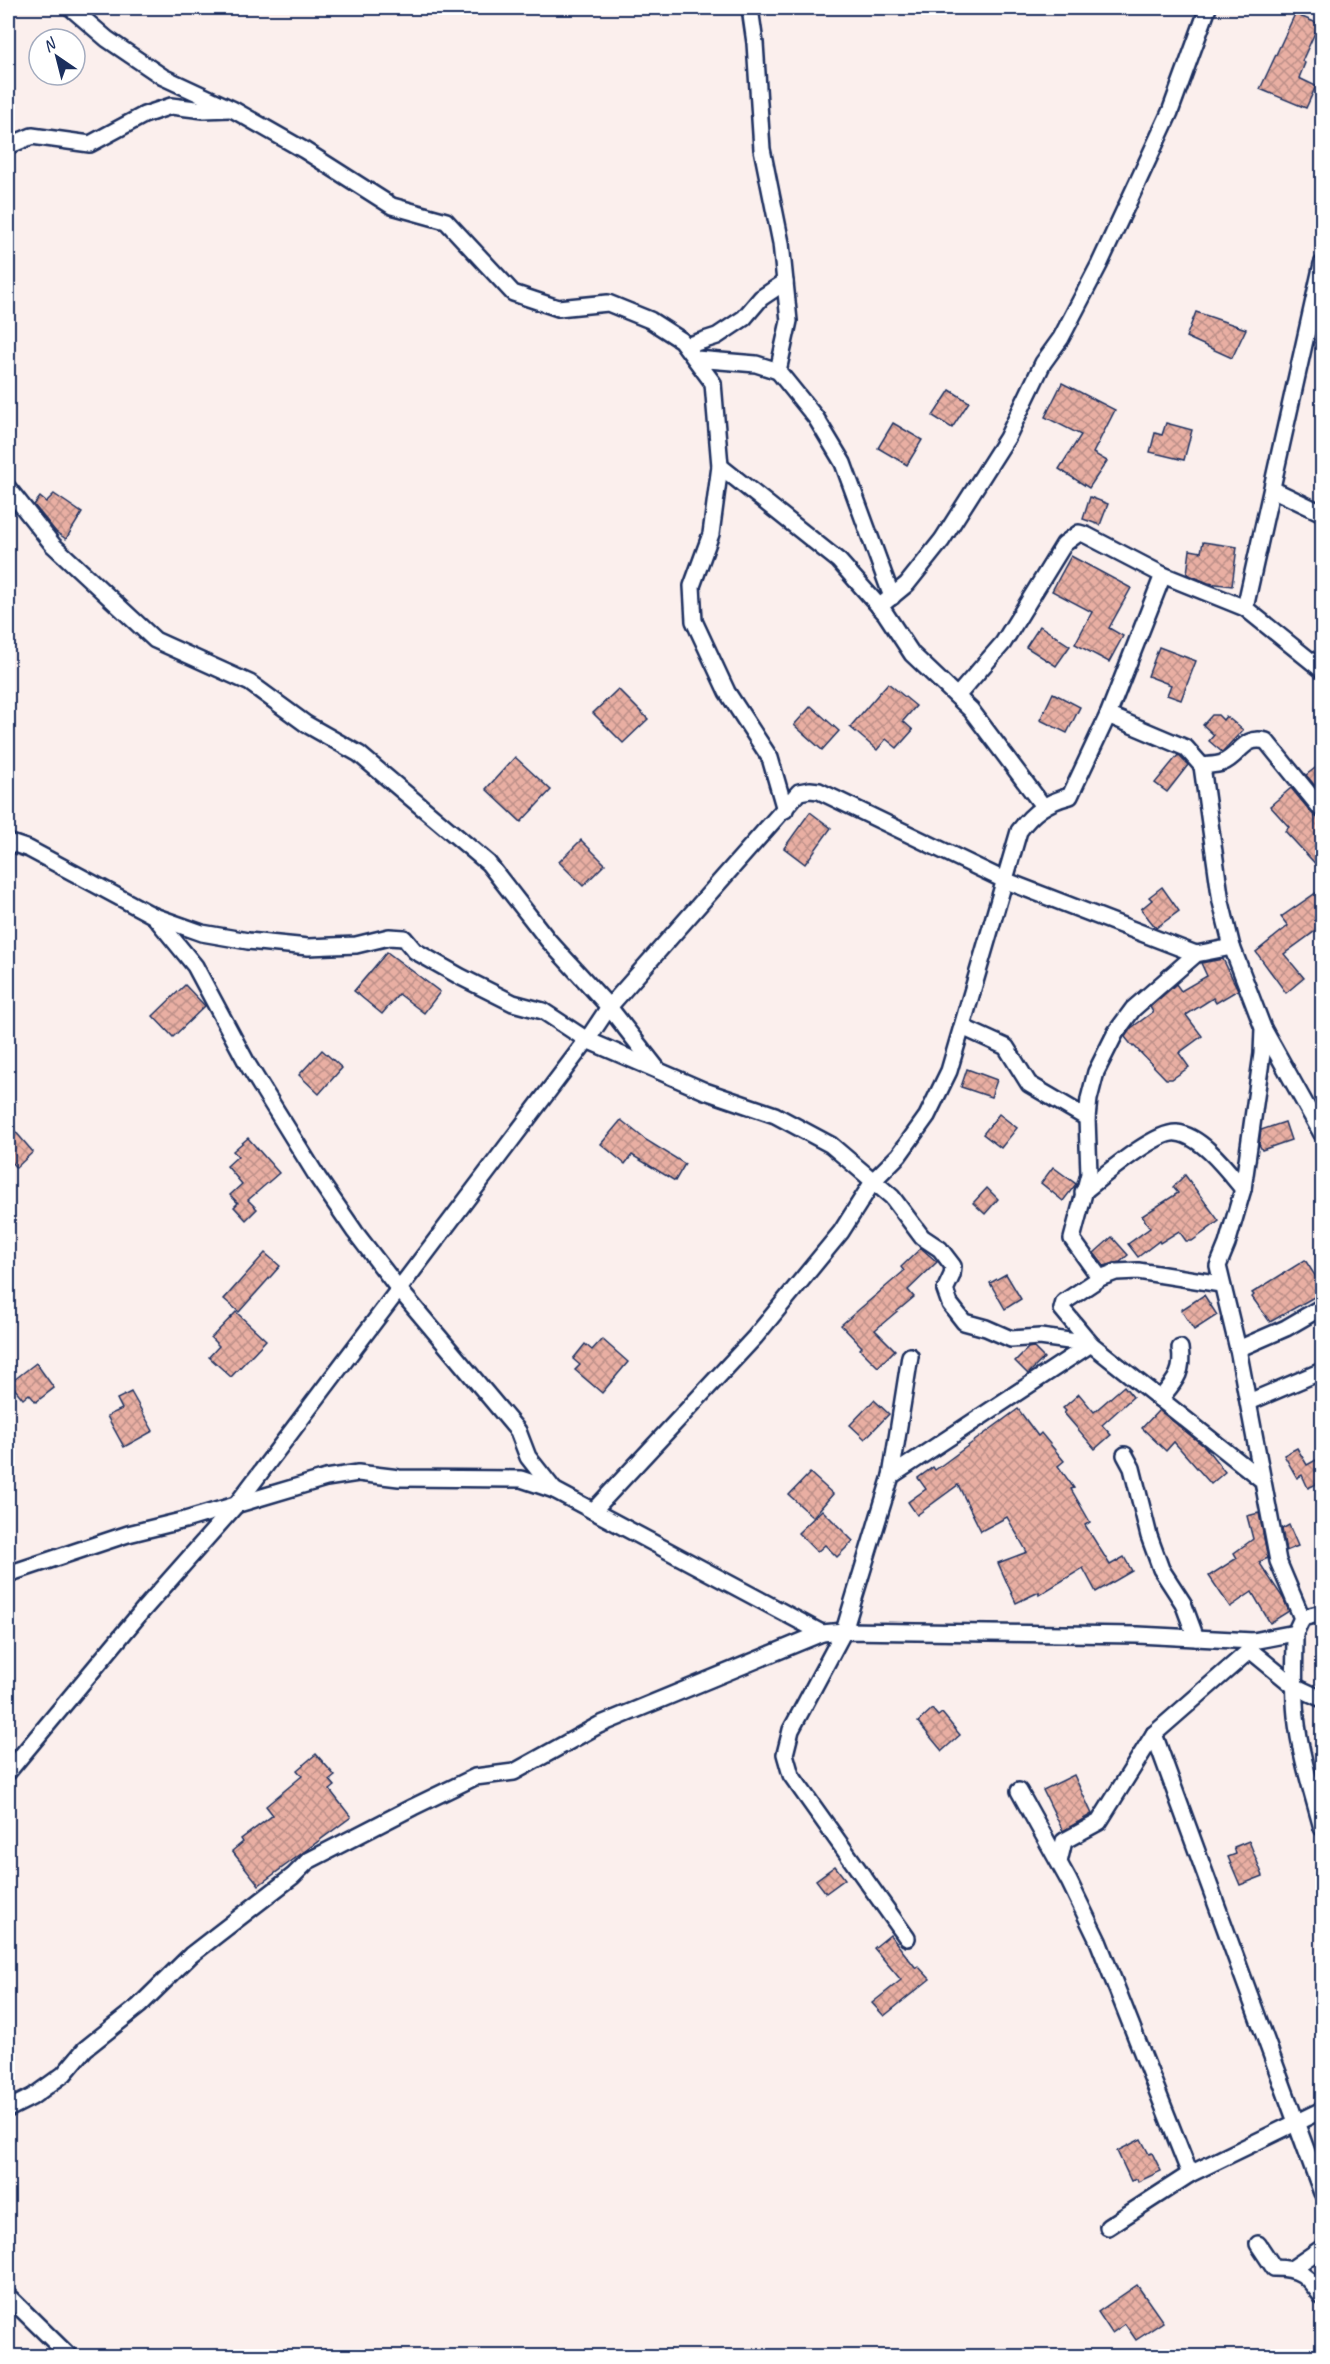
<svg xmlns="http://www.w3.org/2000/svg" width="1330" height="2364" font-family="Caveat,sans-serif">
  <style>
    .building { fill: url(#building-cross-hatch); stroke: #1b2f5e; stroke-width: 1.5 }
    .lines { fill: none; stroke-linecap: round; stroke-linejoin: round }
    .street-casing { stroke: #1b2f5e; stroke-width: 20 }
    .street { stroke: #fff; stroke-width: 15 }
  </style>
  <defs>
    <pattern id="building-cross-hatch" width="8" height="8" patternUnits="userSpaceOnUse" patternTransform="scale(1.5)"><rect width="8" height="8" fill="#e9afa3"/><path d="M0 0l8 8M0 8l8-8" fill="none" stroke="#bc8f88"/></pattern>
  </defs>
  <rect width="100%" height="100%" fill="#fbefed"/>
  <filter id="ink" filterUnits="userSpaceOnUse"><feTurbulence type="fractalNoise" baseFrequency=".0167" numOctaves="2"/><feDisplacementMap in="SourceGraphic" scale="12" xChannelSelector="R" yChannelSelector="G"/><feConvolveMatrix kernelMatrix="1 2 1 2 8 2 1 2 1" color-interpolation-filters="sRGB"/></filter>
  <g filter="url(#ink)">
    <g class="building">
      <polygon points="1295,14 1319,24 1302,61 1305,63 1299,78 1316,86 1306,108 1260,89"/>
      <polygon points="1196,312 1246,329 1232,358 1186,337"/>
      <polygon points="1062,383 1115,410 1093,453 1107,461 1089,488 1059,469 1081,435 1045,417"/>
      <polygon points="950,390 969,402 952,428 933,416"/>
      <polygon points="893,423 922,440 907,465 878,448"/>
      <polygon points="1166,423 1192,430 1184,460 1150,452 1155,433 1162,435"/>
      <polygon points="54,494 82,513 66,539 56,532 34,505 40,497 46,502"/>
      <polygon points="1090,497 1108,504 1100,525 1083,519"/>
      <polygon points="1203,542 1237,547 1232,586 1208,583 1187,574 1190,550 1201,552"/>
      <polygon points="1071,556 1131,588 1109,628 1123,636 1109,662 1075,644 1092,612 1052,591"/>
      <polygon points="1040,626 1070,646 1056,666 1026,647"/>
      <polygon points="1159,647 1196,661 1181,700 1167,695 1171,685 1148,676"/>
      <polygon points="888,683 916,706 903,721 913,730 897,748 886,739 877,750 850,727"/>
      <polygon points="618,689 648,719 623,743 593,713"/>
      <polygon points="1053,693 1080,707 1067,733 1040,720"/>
      <polygon points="811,706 839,731 822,750 794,725"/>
      <polygon points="1212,715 1218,715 1223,720 1226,716 1243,730 1222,752 1209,741 1214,735 1203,725"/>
      <polygon points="1178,755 1188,765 1167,792 1155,783"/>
      <polygon points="515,757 551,790 521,822 486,789"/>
      <polygon points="1323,762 1323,795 1306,775"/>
      <polygon points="1291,788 1314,816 1323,820 1323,872 1285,831 1289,827 1270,806"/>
      <polygon points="810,812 831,828 805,864 784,848"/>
      <polygon points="581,840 605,864 583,886 559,862"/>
      <polygon points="1162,887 1179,911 1156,928 1141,909 1152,900 1149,897"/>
      <polygon points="1323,888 1322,926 1284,954 1304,978 1286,993 1256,952 1288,926 1281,917"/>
      <polygon points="387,952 440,992 424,1013 399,994 382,1014 354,991"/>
      <polygon points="1223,959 1238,990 1216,1003 1213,998 1186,1015 1202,1036 1179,1053 1189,1067 1172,1079 1166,1079 1134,1046 1133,1047 1125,1037 1131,1028 1153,1012 1150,1007 1176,984 1181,991 1207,976 1201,963"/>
      <polygon points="185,985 205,1006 173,1037 153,1016"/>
      <polygon points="322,1050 342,1068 319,1094 299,1075"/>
      <polygon points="967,1069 997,1080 991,1097 961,1087"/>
      <polygon points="999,1114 1017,1128 1001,1148 983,1134"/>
      <polygon points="621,1120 646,1140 685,1164 675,1181 632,1155 625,1164 601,1144"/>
      <polygon points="1285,1122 1291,1140 1262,1150 1259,1144 1261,1130"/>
      <polygon points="8,1123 33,1152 16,1168 8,1158"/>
      <polygon points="248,1138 279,1173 248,1200 257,1209 246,1220 234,1207 238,1203 230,1195 242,1184 227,1166 238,1156 233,1151"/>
      <polygon points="1053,1167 1076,1184 1063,1201 1041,1183"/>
      <polygon points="1185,1175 1219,1221 1192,1241 1186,1241 1179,1231 1160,1243 1159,1241 1138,1257 1128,1244 1150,1228 1142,1216 1178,1193 1173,1187"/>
      <polygon points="987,1188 998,1199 985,1214 973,1203"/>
      <polygon points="1112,1237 1128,1255 1120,1262 1104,1266 1094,1253"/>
      <polygon points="921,1248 937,1262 908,1290 914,1297 875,1330 895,1350 878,1367 860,1349 862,1347 841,1325 904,1271 901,1267"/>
      <polygon points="265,1253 280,1266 239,1312 224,1299"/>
      <polygon points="1305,1260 1323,1288 1323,1292 1270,1322 1252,1297 1254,1295 1252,1293"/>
      <polygon points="1006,1274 1021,1299 1005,1309 990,1283"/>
      <polygon points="1204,1295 1217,1315 1194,1330 1181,1310"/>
      <polygon points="236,1312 266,1340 231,1377 209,1357 219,1346 211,1338"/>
      <polygon points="602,1339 628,1362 602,1393 575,1370 580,1365 573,1359 585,1344 592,1350"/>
      <polygon points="1033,1347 1044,1358 1028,1374 1015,1361 1028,1348"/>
      <polygon points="36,1363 54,1388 36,1402 29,1394 23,1399 10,1383"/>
      <polygon points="1124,1386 1133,1397 1102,1425 1111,1435 1095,1449 1064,1413 1066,1411 1063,1408 1079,1394 1094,1412"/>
      <polygon points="131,1392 153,1431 124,1447 107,1416 122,1409 117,1399"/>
      <polygon points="874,1400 889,1414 865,1439 850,1425"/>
      <polygon points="1018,1409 1038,1436 1041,1433 1064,1461 1058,1466 1074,1488 1071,1489 1090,1522 1085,1525 1110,1565 1124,1557 1132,1571 1096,1592 1083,1568 1039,1595 1039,1592 1016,1603 998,1563 1027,1552 1007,1517 981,1531 958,1485 917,1515 908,1502 926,1489 918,1478 933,1467 935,1470"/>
      <polygon points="1159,1410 1205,1447 1225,1472 1211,1484 1174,1442 1166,1451 1142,1428"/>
      <polygon points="1297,1448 1307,1465 1316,1460 1323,1472 1323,1481 1308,1488 1302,1475 1297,1478 1284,1455"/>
      <polygon points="810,1473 833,1494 813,1517 789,1495"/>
      <polygon points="822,1510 853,1541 837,1557 825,1545 817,1552 798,1533"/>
      <polygon points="1259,1513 1268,1558 1259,1562 1283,1598 1289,1611 1270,1623 1252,1592 1230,1607 1209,1576 1237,1558 1234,1553 1253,1539 1247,1516"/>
      <polygon points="1289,1525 1298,1546 1286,1551 1282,1529"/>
      <polygon points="932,1709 938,1716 942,1713 960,1735 942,1751 918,1722"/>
      <polygon points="316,1754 335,1776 330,1780 335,1786 330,1790 351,1817 259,1885 232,1851 243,1842 241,1839 273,1815 266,1806 302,1776 297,1770"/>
      <polygon points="1074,1775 1092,1814 1063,1831 1043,1790"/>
      <polygon points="1249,1841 1263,1876 1240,1885 1228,1857 1236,1854 1234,1847"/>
      <polygon points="835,1866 845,1879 826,1893 816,1880"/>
      <polygon points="890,1935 916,1968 918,1966 930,1979 884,2016 872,2003 901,1980 874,1948"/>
      <polygon points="1141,2139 1149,2154 1152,2153 1161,2171 1138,2182 1137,2179 1131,2181 1117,2151"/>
      <polygon points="1137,2285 1163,2322 1136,2340 1125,2324 1112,2333 1098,2312"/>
    </g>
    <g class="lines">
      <g class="street-casing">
        <g id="street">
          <polyline points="71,8 107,39 163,77 232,109 304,150 392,206 446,221 513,293 558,308 608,303 650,320 681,340 713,383 720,466 711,534 692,586 694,621 727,692 770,758 785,810"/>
          <polyline points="750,8 755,43 762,149 781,243 789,321 778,371 816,418 843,463 892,597"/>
          <polyline points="8,146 32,136 90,144 144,115 171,106 204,110 230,109"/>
          <polyline points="686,346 717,336 744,318 761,298 785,282"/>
          <polyline points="696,359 756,364 778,371"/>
          <polyline points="720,466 839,561 885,613 912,654 971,710 1043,806"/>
          <polyline points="8,488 53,545 155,640 250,683 306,724 359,754 488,863 548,940 609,1007 659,1071 705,1091 775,1115 831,1145 892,1197 922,1237 940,1249 953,1266 952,1275 945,1290 950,1304 964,1322 986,1328 1011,1339 1040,1337 1091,1344 891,1476"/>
          <polyline points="1272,489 1322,513"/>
          <polyline points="879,607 907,584 942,540 1007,438 1043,363 1061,338 1099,265 1140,177 1170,112 1208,8"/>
          <polyline points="1245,608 1322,264"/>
          <polyline points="957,696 1003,643 1064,544 1079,533 1086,535 1163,575 1245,608 1322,670"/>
          <polyline points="1108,715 1186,748 1202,766 1221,902 1232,947 1263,1028 1262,1054 1243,1189 1227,1244 1218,1266 1238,1349 1278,1561 1302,1618"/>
          <path d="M1202,766C1208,765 1216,765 1222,763C1240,756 1243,735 1266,741L1322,810"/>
          <polyline points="8,842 29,849 154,916 202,933 248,941 308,947 356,945 389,937 404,938 415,951 461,977 513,1003 543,1011 587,1040 657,1070"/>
          <polyline points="154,916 195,966 248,1065 318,1178 355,1232 398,1288 518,1431 528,1457 554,1490"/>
          <polyline points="962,1027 1006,1047 1029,1084 1087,1118"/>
          <polyline points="1264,1030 1322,1134"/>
          <path d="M1083,1192C1100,1179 1156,1130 1177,1133C1202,1136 1228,1171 1243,1189"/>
          <polyline points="1100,1278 1072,1239 1089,1174 1087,1118 1089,1099 1096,1072 1116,1032 1133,1009 1196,954 1232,947"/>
          <polyline points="1221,1284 1138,1271 1116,1272 1100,1278 1064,1302 1062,1309 1091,1344 1262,1480"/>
          <polyline points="1238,1349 1286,1328 1322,1307"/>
          <path d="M1160,1399C1175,1381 1184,1373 1180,1348"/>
          <polyline points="1249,1402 1322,1371"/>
          <polyline points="1125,1455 1132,1468 1149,1536 1161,1569 1183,1603 1196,1638"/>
          <path d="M593,1511L755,1337L841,1232L874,1180L899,1155L927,1116L949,1071L1019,831C1033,812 1047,802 1070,796L1108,715L1163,575"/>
          <polyline points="8,1574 128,1534 185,1520 326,1478 358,1473 399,1478 521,1479 554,1490 822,1633"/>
          <path d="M1295,1633C1295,1661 1293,1688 1296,1716C1300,1754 1312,1791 1322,1828"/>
          <polyline points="1250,1650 1294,1686 1322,1699"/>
          <polyline points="1154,1734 1322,2193"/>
          <polyline points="8,1772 143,1610 236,1505 587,1040 609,1007 799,792 810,790 819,791 1004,880 1196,954"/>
          <polyline points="1019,1791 1069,1881 1098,1941 1190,2174"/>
          <polyline points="1059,1862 1064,1841 1099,1822 1154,1734 1250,1650 1253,1641"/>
          <polyline points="907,1938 791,1775 785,1754 791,1730 844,1631 891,1476 910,1356"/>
          <polyline points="8,2109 32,2097 64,2074 85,2049 139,2006 191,1955 293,1876 308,1861 413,1807 475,1777 514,1772 599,1725 822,1633 844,1631 1138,1635 1253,1641 1295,1633 1302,1618 1322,1613"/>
          <polyline points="1108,2227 1190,2174 1322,2110"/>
          <path d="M1258,2244L1274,2268C1301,2268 1307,2276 1322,2297"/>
          <polyline points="1293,2268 1322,2248"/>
          <polyline points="8,2296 69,2356"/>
        </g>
      </g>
      <use href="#street" class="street"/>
    </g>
  </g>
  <rect width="1330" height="2364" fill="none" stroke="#fff" stroke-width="30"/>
  <rect x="15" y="15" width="1300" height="2334" fill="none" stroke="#1b2f5e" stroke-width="2" filter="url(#ink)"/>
  <g transform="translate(57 57) rotate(325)"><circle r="28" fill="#ffffff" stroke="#a4acbf" stroke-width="1.5"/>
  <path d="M0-4.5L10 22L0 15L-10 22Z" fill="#1b2f5e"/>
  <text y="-9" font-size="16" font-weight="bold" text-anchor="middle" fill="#1b2f5e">N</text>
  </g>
</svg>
